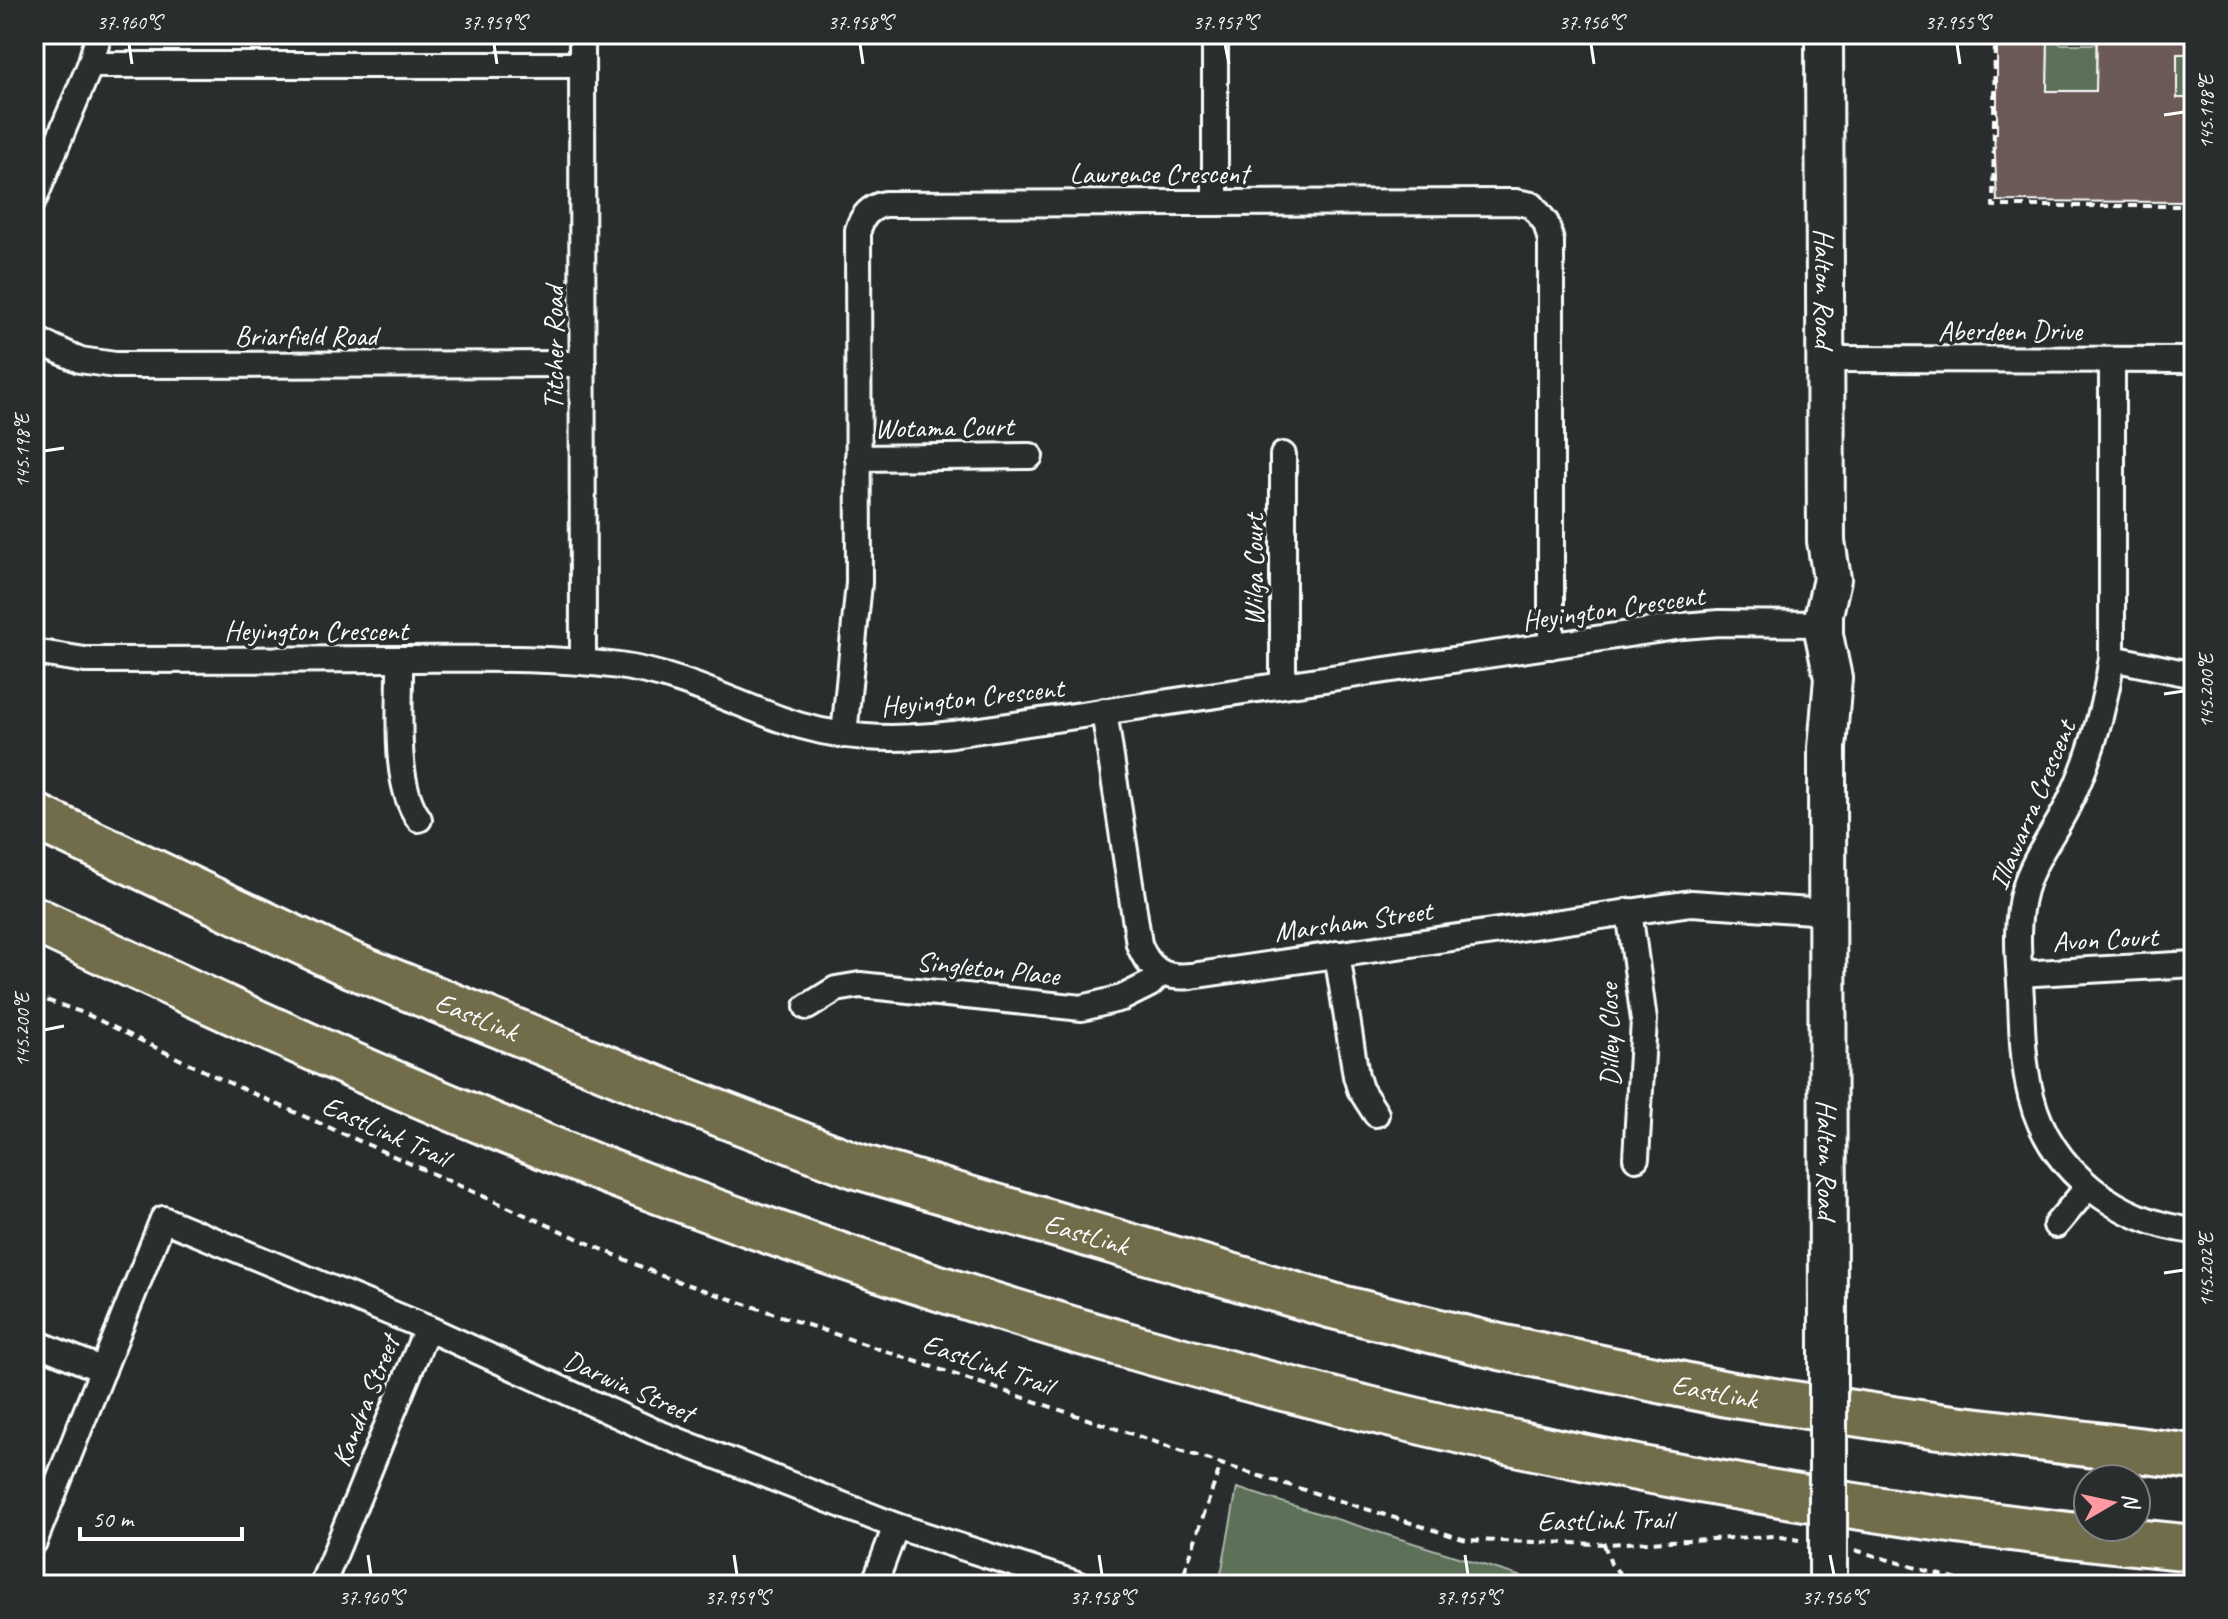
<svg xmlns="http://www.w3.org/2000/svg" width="2228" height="1619" font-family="Caveat,sans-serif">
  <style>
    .green { fill: #5d7059; stroke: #aeb8ac; stroke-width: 2 }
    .building { fill: #6c5a56; stroke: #fff; stroke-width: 2 }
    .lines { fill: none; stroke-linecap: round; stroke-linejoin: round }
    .minor-casing { stroke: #fff; stroke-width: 30 }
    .secondary-casing { stroke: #fff; stroke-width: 42 }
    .motorway-casing { stroke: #fff; stroke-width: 50 }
    .path { stroke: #fff; stroke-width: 4; stroke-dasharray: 8 6; stroke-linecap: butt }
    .minor { stroke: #2a2d2e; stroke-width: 24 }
    .secondary { stroke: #2a2d2e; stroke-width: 36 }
    .motorway { stroke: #716d4b; stroke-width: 44 }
    .secondary-bridge-casing { stroke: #fff; stroke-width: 42; stroke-linecap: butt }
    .secondary-bridge { stroke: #2a2d2e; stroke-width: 36 }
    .ticks { fill: none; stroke: #fff; stroke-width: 3 }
    .labels { text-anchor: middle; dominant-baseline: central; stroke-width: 7; stroke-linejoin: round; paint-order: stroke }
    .street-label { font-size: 28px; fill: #fff; stroke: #2a2d2e }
    .neatline { fill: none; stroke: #fff; stroke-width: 3 }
    .ticks-label { font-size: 20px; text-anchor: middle; fill: #fff }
  </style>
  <rect width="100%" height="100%" fill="#2a2d2e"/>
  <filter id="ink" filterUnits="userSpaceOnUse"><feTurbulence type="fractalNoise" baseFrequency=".0125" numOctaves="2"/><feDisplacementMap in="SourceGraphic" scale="16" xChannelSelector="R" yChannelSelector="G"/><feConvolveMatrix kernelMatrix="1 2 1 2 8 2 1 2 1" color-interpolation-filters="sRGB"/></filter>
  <g filter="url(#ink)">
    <g class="green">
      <polygon points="2048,34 2059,34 2060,44 2096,44 2096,73 2106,74 2112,91 2072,98 2031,87 2047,87"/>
      <polygon points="2191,52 2194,54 2194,155 2192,98 2172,98 2177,83 2177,53"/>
      <polygon points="1237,1488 1548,1585 1219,1585"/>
    </g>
    <polygon class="building" points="1997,34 2048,34 2047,91 2096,91 2097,34 2194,34 2194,54 2177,54 2177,98 2192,98 2194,202 1997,201 1994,133 1997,133"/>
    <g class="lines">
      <g class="minor-casing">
        <g id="minor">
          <polyline points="582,34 583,662"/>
          <polyline points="90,65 582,65"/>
          <polyline points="34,199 90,65 99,34"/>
          <polyline points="1215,203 1215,34"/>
          <polyline points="34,339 80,360 115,365 583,364"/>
          <polyline points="1825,359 2194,360"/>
          <path d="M2112,360V658C2104,710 2090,761 2066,809C2052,836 2033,860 2024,890C2014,926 2019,962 2021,999C2022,1031 2023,1064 2031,1096C2050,1172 2119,1222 2194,1231"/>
          <polyline points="858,458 1030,456"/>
          <path d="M34,652L85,660C188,660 292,660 395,659C469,659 545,656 619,666C677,674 726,699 780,719C836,740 894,741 953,734L1683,626L1719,623L1823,624"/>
          <polyline points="2112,658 2194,675"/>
          <path d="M400,659C401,705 392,783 419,819"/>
          <polyline points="1283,685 1283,455"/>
          <path d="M1104,711L1139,944C1149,970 1164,979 1191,976L1691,903L1827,912"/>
          <path d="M844,735L859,583L858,230C862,216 870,207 885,204L1516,202L1532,205L1546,223L1551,241V646"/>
          <polyline points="1629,911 1644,1020 1636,1158"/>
          <polyline points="1337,954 1356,1076 1360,1089 1376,1114"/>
          <polyline points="2020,974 2194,964"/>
          <polyline points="807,1007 836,989 860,985 1082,1008 1122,998 1150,984 1160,974"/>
          <polyline points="2056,1225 2088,1187"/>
          <polyline points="34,1342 103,1370"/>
          <polyline points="34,1542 163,1219 427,1328 653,1431 896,1526 1080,1585"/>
          <polyline points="322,1585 427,1328"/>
          <polyline points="874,1585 896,1526"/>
        </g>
      </g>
      <g class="secondary-casing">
        <g id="secondary">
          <path id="s1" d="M1824,34L1826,541L1832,579L1824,614V635L1833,678L1827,748L1828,1349"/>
          <polyline points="1828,1585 1828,1558"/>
        </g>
      </g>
      <g class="motorway-casing">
        <g id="motorway">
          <path id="s2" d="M34,816L349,964L687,1101L857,1166L1333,1306L1500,1347L1727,1394L1939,1426L2194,1457"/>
          <path d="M34,919C250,1021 467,1121 691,1203C1174,1380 1682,1501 2194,1548"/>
        </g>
      </g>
      <g class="path">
        <polyline points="1995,34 1993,206 2194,206"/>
        <polyline points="34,996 84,1013 225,1081 662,1276 1221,1464 1466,1540 1604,1544 1775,1536 1799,1540"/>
        <polyline points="34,1006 43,999"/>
        <polyline points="1604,1544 1611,1564 1630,1585"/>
        <polyline points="1855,1550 1975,1585"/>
        <polyline points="1180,1585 1221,1464"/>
      </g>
      <use href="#minor" class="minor"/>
      <use href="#secondary" class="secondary"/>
      <use href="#motorway" class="motorway"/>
      <g class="secondary-bridge-casing">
        <polyline id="secondary-bridge" points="1828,1349 1828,1558"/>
      </g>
      <use href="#secondary-bridge" class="secondary-bridge"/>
    </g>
  </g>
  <path class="ticks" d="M129,44L132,64M494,44L497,64M860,44L863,64M1225,44L1229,64M1591,44L1594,64M1957,44L1960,64M2164,115L2184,112M44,451L64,448M2164,694L2184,691M44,1030L64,1026M2164,1273L2184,1270M368,1555L371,1575M734,1555L737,1575M1099,1555L1102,1575M1465,1555L1468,1575M1830,1555L1834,1575"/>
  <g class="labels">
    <g class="street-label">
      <text x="1159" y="173">Lawrence Crescent</text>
      <text stroke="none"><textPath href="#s1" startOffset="254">Halton Road</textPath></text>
      <text x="2010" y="330">Aberdeen Drive</text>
      <text x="306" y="335">Briarfield Road</text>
      <text transform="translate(553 348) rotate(-90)">Titcher Road</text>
      <text transform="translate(944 427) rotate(-1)">Wotama Court</text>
      <text transform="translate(1253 570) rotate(-90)">Wilga Court</text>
      <text transform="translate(1613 608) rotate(-8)">Heyington Crescent</text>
      <text x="316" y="630">Heyington Crescent</text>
      <text transform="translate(972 697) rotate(-6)">Heyington Crescent</text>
      <text transform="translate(2032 805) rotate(-67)">Illawarra Crescent</text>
      <text transform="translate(1353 921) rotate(-8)">Marsham Street</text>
      <text transform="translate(2105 939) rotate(-3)">Avon Court</text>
      <text transform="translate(988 968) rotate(6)">Singleton Place</text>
      <text stroke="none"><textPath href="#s2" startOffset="486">EastLink</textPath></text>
      <text transform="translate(1609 1035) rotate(-91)">Dilley Close</text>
      <text transform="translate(386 1131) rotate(24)">EastLink Trail</text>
      <text stroke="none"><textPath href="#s1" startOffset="1128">Halton Road</textPath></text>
      <text stroke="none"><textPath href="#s2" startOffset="1134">EastLink</textPath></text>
      <text transform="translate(988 1364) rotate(19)">EastLink Trail</text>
      <text transform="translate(629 1386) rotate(24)">Darwin Street</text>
      <text stroke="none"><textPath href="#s2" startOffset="1782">EastLink</textPath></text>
      <text transform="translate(365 1401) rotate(-68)">Kandra Street</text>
      <text transform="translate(1605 1520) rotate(-1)">EastLink Trail</text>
    </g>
  </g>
  <rect width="2228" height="1619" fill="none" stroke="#2a2d2e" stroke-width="88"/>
  <g transform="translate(2112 1503) rotate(81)"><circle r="38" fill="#2a2d2e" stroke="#7f8182" stroke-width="2"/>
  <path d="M0-6L14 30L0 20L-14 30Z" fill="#ff9aa2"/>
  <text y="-12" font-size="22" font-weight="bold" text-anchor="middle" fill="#ffffff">N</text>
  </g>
  <path d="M80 1527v12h162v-12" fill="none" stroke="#ffffff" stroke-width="4"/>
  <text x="92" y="1527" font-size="24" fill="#ffffff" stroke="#2a2d2e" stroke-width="6" paint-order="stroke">50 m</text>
  <rect x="44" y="44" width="2140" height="1531" class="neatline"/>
  <g class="ticks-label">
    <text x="129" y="29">37.960°S</text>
    <text x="494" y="29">37.959°S</text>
    <text x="860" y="29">37.958°S</text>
    <text x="1225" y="29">37.957°S</text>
    <text x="1591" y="29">37.956°S</text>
    <text x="1957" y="29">37.955°S</text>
    <text transform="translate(2206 112) rotate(-90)" y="7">145.198°E</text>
    <text transform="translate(22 451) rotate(-90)" y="7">145.198°E</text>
    <text transform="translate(2206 691) rotate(-90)" y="7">145.200°E</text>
    <text transform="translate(22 1030) rotate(-90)" y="7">145.200°E</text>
    <text transform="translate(2206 1270) rotate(-90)" y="7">145.202°E</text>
    <text x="371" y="1604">37.960°S</text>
    <text x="737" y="1604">37.959°S</text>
    <text x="1102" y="1604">37.958°S</text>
    <text x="1468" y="1604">37.957°S</text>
    <text x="1834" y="1604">37.956°S</text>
  </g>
</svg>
